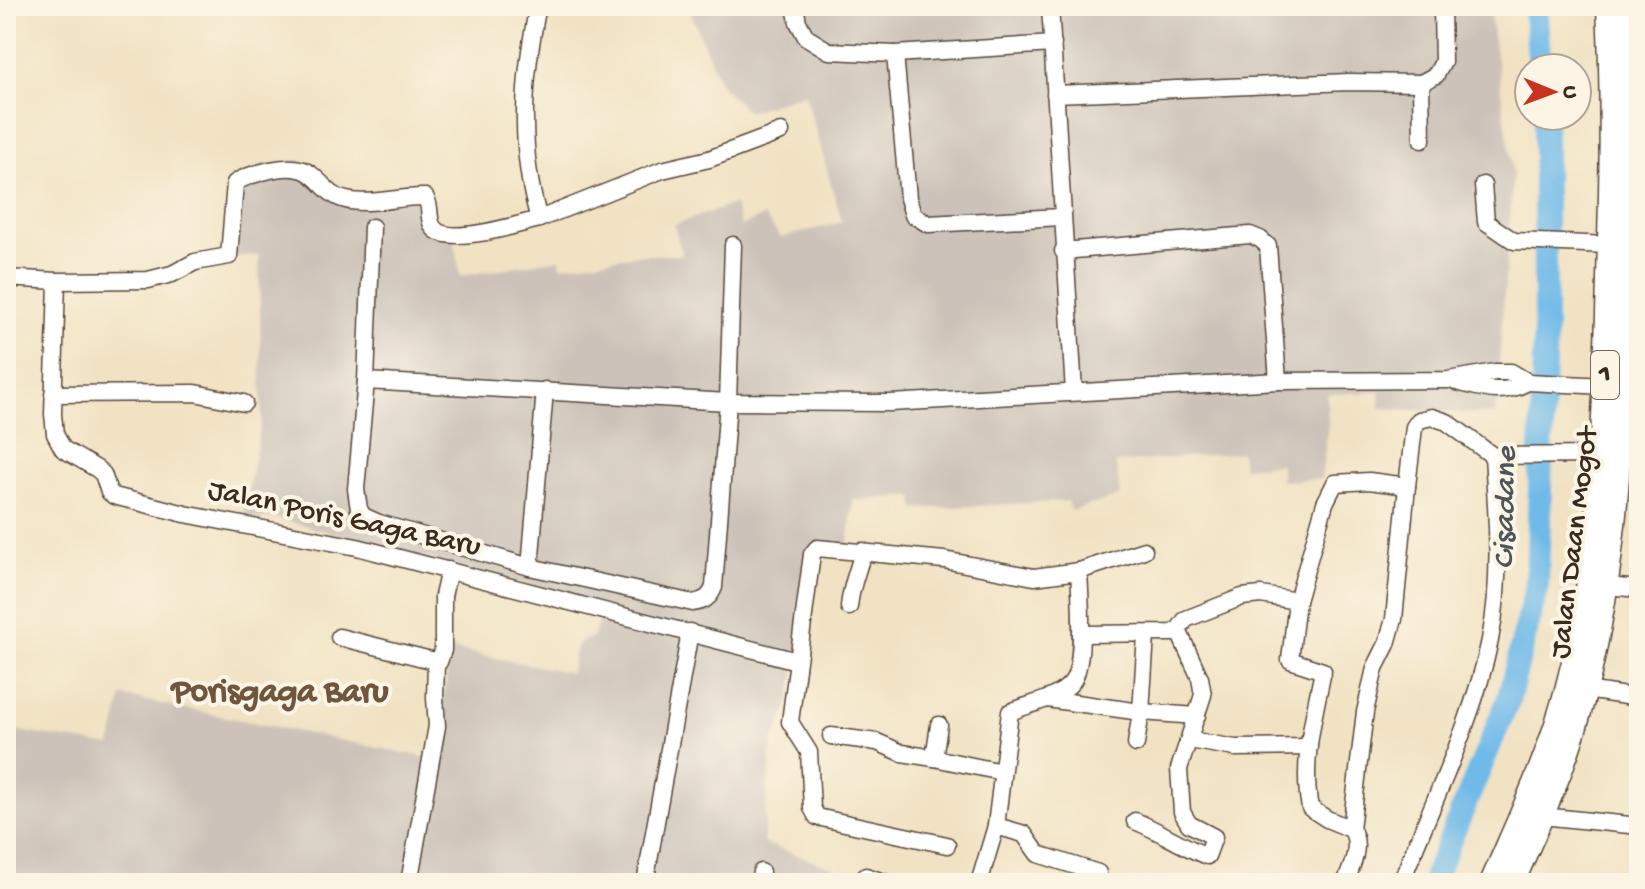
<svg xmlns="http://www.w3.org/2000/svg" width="1645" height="889" font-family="'Gochi Hand',sans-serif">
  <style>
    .industrial { fill: #ccc2b9 }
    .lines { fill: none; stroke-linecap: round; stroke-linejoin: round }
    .river { stroke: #70bae9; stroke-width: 24 }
    .minor-casing { stroke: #564637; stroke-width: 19 }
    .highway-casing { stroke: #564637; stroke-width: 25 }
    .minor { stroke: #fff; stroke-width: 16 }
    .highway { stroke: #fff; stroke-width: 22 }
    .labels { text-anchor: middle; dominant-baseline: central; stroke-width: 8; stroke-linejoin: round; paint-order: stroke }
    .shield { fill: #fcf5e5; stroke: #75675a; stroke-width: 2 }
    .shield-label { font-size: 28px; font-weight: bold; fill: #3b2a1e }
    .street-label { font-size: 30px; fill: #3b2a1e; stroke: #fcf5e5 }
    .water-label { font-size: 32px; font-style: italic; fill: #4b555b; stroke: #fcf5e5 }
    .quarter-label { font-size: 34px; font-weight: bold; fill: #6f563c; stroke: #fcf5e5 }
  </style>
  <rect width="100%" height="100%" fill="#fcf5e5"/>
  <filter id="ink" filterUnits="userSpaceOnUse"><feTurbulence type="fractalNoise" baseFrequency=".0125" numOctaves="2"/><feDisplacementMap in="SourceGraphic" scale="16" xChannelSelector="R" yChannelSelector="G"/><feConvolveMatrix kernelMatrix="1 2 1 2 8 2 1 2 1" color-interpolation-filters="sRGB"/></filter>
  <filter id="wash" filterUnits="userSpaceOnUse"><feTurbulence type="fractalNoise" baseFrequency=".006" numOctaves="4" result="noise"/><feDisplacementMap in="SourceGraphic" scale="32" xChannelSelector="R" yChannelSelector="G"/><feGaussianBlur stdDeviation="1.8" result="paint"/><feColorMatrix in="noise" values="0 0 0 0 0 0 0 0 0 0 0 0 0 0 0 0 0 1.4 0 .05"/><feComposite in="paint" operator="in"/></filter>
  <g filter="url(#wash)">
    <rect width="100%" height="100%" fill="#f1e2c3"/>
    <polygon class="industrial" points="688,6 1489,6 1513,174 1495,415 1380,408 1379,392 1327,394 1328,425 1321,479 1281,481 1281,464 1243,467 1241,452 1116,463 1120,496 1071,511 1068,501 916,509 914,496 853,500 848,548 816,543 790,701 772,744 763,843 835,868 832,883 10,883 6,853 6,729 111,746 122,696 434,759 451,649 571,673 575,650 579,643 594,636 603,605 273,517 242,520 262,419 259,255 233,257 235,198 260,165 300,160 346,197 421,190 429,226 453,232 460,276 560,259 561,266 638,255 682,255 674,225 734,204 741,226 764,216 781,238 842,222 805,93 748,112 721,86"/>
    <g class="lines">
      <g class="river">
        <polyline points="1535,6 1540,68"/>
        <polyline points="1432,883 1508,701 1537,585 1545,328 1545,116"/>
      </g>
    </g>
  </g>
  <g filter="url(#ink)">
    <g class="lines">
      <g class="minor-casing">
        <g id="minor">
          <polyline points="795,6 798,22 806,37 829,51 895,54 1053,44"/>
          <polyline points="1050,6 1074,392"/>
          <polyline points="6,18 8,6"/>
          <polyline points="895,54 908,198 913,215 928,224 1062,217"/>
          <polyline points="1055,94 1349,82 1421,83"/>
          <polyline points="1422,140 1421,83 1436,75 1443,62 1442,6"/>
          <polyline points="1483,185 1486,222 1514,241 1609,245"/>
          <polyline points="539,219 662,170 709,159 781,132"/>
          <path d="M372,227L366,381L356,489L359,509L363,516L379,523L530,567L693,603C704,601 710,598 714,587L728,402L733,245"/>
          <polyline points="1063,251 1250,235 1260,239 1268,246 1278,381"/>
          <path d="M6,278L57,281L148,280L172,274L195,262L229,256L235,183C245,176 258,173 270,170C324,158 313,195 351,201C375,205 401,196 425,197C432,206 427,218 433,227C446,247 520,224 539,219C518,148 523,77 538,6"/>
          <polyline points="57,281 53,414 55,434 63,449 97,469 103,474 109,492 114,496 185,514 357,547 797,661"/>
          <polyline points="366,381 728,402 890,403 1278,381 1448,380 1495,372 1511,372 1528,382 1605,386"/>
          <path d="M1457,382C1485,389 1501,396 1528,382"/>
          <polyline points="53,394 195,393 244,403"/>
          <polyline points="530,567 545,390"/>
          <polyline points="1607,586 1639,589"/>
          <path d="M1297,601L1290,660L1323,671C1314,716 1301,762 1310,808L1327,819L1351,829"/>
          <path d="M849,607C851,584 858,572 863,551"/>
          <polyline points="1081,634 1172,633 1178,630 1186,619 1242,597 1261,595 1297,601 1325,503 1335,483 1369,481 1407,486 1414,427 1419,420 1432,417 1447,422 1493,456 1603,455"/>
          <polyline points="339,637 439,662 443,650 443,596 449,570"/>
          <polyline points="1586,690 1639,698"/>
          <polyline points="1047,699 1141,712 1197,716"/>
          <polyline points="939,725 934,758 1002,772"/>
          <polyline points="831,736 877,742 902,753 934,758"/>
          <polyline points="1190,740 1235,748 1309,747"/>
          <polyline points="1136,744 1141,712 1146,635"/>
          <polyline points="1542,816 1639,826"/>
          <path d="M1135,821C1160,831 1181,846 1207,856L1214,837L1189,824L1182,812L1179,769L1203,695L1200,678L1178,630"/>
          <polyline points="996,826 1024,834 1038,854 1098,873 1096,883"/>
          <polyline points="947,845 817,817 812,808 809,752 790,722 812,554 817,548 944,560 1034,577 1079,571 1144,550"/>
          <polyline points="866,876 887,883"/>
          <polyline points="409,883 437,726 435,698 436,663"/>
          <polyline points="645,883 690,632"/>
          <polyline points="759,883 761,872"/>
          <path d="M979,883L996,826L1010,712C1029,704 1059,699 1072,682C1086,664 1080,595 1079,571"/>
          <path d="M1345,883C1352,867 1362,844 1351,829L1365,712L1375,668L1387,644L1394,619L1407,486"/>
          <path d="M1401,883C1431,804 1473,724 1490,640C1502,580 1497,517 1493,456"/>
        </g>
      </g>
      <g class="highway-casing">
        <g id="highway">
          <path d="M1491,883C1519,818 1550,754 1567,686C1599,564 1603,440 1607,314C1610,211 1613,109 1608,6"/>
          <path d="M1513,883C1536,829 1562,776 1578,719C1615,592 1621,460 1625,328C1629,221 1631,113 1625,6"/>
        </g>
      </g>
      <use href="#minor" class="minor"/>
      <use href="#highway" class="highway"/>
    </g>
  </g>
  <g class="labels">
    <rect class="shield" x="1591" y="351" width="28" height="48" rx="6"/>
    <g class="shield-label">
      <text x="1605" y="375">1</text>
    </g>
    <g class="street-label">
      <text transform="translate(344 520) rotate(12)">Jalan Poris Gaga Baru</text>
      <text transform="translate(1576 543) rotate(-83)">Jalan Daan Mogot</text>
    </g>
    <g class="water-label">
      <text transform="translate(1507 508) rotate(-89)">Cisadane</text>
    </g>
    <g class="quarter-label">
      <text x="280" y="694">Porisgaga Baru</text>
    </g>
  </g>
  <rect width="1645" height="889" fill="none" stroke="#fcf5e5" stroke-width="32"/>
  <g transform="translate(1553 92) rotate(91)"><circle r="38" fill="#fcf5e5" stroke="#afa495" stroke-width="2"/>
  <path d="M0-6L14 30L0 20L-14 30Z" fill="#c8321e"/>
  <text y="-12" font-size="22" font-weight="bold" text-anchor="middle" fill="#3b2a1e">U</text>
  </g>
</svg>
